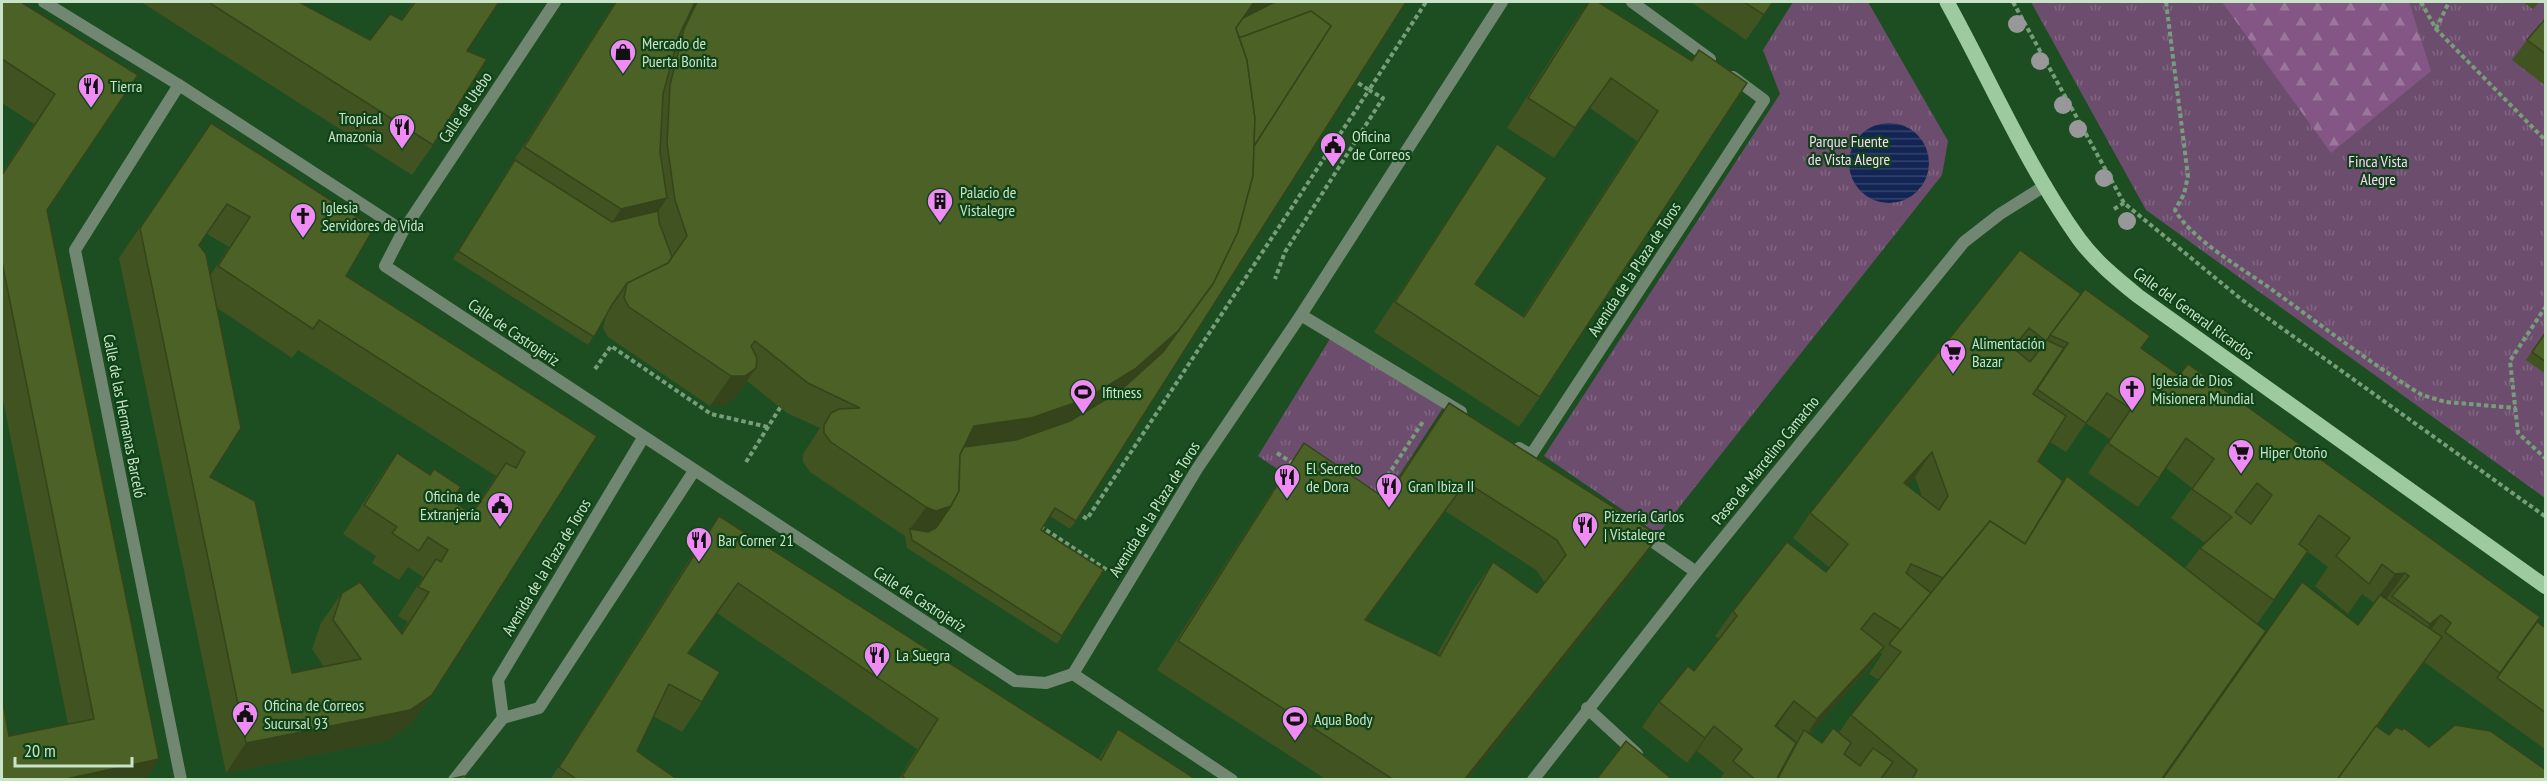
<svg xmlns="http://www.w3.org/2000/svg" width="2547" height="781" font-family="'PT Sans Narrow',sans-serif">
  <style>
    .grass { fill: url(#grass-tufts) }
    .forest { fill: url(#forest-firs) }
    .water { fill: url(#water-rules) }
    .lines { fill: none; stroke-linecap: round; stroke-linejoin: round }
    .path { stroke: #779d7a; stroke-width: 4; stroke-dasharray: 4.5 3; stroke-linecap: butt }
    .street { stroke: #718771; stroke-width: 12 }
    .primary { stroke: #9dca9e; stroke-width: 15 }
    .tree { fill: #98989b }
    .wall { fill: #415320; fill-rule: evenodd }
    .shaded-wall { fill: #35441a }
    .building { fill: #4c6125; stroke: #35441a; stroke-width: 1.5; fill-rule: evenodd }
    .labels { text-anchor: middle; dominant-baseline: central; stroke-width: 4.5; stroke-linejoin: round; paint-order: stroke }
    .poi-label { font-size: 16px; fill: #c9e3c9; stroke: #0f4317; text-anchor: start }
    .street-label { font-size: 16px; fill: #c9e3c9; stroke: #0f4317 }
    .park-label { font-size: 16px; fill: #fed4fe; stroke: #0f4317 }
  </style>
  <defs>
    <pattern id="grass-tufts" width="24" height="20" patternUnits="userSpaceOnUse" patternTransform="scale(1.5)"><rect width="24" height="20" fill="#6d4d6e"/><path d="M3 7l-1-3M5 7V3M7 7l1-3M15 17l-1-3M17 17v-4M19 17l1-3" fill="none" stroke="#806681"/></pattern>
    <pattern id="forest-firs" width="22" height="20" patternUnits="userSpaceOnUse" patternTransform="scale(1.5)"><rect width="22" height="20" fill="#835685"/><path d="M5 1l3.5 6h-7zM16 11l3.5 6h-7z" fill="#99769a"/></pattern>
    <pattern id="water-rules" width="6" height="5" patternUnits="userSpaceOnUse" patternTransform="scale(1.5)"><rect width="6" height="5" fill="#132555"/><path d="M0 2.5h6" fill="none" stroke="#34446c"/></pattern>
  </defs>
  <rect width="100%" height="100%" fill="#1c4e22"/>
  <g class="grass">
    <polygon points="1793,2 1868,2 1948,141 1942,175 1658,534 1544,456 1780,94 1763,50"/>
    <polygon points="2031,2 2545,2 2545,498 2146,210"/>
    <polygon points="1333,334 1446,403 1365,528 1258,456"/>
  </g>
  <polygon class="forest" points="2222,2 2409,2 2431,71 2331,153"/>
  <circle class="water" cx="1889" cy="163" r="40"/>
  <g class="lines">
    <g class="path">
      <polyline points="2013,2 2124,203 2241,299 2546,517"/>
      <path d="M2166,2L2188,176L2184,194L2175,210C2191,239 2243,269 2271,289C2321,325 2370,363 2422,395L2446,402L2516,408"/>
      <polyline points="2421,2 2436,29 2546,141"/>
      <polyline points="2436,29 2449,2"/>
      <polyline points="1352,79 1369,90 1426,2"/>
      <polyline points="2114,209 2124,203"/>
      <polyline points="2546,306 2510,361 2518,433 2546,459"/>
      <polyline points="595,369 611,346 711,414 768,427"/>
      <polyline points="1277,453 1294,464"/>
      <polyline points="746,462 783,403"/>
      <polyline points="1375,495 1424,420"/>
      <polyline points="1077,512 1087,519 1369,90 1383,98 1285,252 1275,279"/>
      <polyline points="1040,526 1107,570"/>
    </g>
    <g class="street">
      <polyline points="44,2 179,85 403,231 385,266 1015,681 1046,683 1073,674 1197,469 1301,315 1502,2"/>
      <polyline points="1632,2 1710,59"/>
      <polyline points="179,85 75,250 181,780"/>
      <polyline points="403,231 555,2"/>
      <polyline points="1301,315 1461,412"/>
      <polyline points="1519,448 1531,455 1764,100 1733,77"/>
      <polyline points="1642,534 1696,572"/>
      <polyline points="1073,674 1232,780"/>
      <polyline points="1587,708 1637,754"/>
      <polyline points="503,718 498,680 643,438"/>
      <polyline points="454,780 503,718 539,708 694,471"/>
      <polyline points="1533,780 1696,572 1964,242 2000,214 2046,185"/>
    </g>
    <path class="primary" d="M1947,2C1989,78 2028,168 2079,239C2095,261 2117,279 2138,296L2546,587"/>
  </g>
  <g class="tree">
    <circle cx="2017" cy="24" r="9"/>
    <circle cx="2040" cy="61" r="9"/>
    <circle cx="2063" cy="105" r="9"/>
    <circle cx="2078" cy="129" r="9"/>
    <circle cx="2104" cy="178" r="9"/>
    <circle cx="2127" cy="221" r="9"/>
  </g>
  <g class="wall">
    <polygon points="2,2 138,75 47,210 159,759 145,780 2,780 9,736 68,724 2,395 2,173 34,124 2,103"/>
    <polygon points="141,2 299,2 370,40 401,20 413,2 499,2 467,51 433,145 412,175"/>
    <polygon points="615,2 1406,2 1076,521 1070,529 1050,516 1041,530 1062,636 1057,644 907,548 905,536 810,472 803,462 803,454 820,428 787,413 747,381 735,398 724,406 710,406 608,337 603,328 606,316 588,345 453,259 509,168"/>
    <polygon points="1589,2 1691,61 1699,50 1540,397 1519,427 1374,332 1477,174 1497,144 1475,284 1523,316 1637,141 1590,108 1554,158 1507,128 1571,27"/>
    <polygon points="1691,2 1773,2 1746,40"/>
    <polygon points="2523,2 2539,2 2533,9"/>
    <polygon points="2546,18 2546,86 2512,60 2527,40"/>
    <path d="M211,123L346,276L597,436L411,724L389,740L226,773L119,258ZM207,234L229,247L210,276L199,245ZM217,308L292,358L298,350L496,476L471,513L451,500L397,453L376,483L343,534L376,556L372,563L399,580L408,567L423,577L398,616L408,622L401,633L342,593L321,623L312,649L324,667L292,673L210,477Z"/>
    <path d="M2020,250L2141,348L2179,375L2546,628V750L2424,662L2426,660L2377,727L2389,735L2429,747L2546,770L2162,780L2358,625L2374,603L2362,594L2348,614L2315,586L2328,567L2308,552L2257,624L2161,780H1720L1724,773L1697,751L1687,763L1642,727L1659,702L1694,671L1719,639L1715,636L1733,611L1826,572L1830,568L1793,538L1810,513ZM2086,423L2110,439L2088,473L2138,507L2166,468L2192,488L2171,518L2205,543L2200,548L2185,568L2063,481L2038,461L2050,442L2066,452ZM1915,477L1922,496L1907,485ZM1880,653L1882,654L1869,674L1879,680L1851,715L1839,733L1822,743L1809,734L1866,672ZM1777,726L1796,741V742L1776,727Z"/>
    <polygon points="2546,332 2546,374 2526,360"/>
    <path d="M1449,403L1638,566L1467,780H1327L1157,670L1284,473L1304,443L1385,498ZM1445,511L1536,570L1545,583L1537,593L1493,562L1472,592L1437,654L1366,620Z"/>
    <polygon points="719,516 1098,759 1118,729 1197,780 898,780 917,749 717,613 689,653 702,702 682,732 653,716 637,751 678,780 550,780 698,546"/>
  </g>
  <g class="shaded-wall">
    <polygon points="1254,2 1279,2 1237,26"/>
    <polygon points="1611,78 1590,108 1554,158 1575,128"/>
    <polygon points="667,198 653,219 607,230 621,209"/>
    <polygon points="1213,284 1158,360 1115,399 1065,428 1010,448 959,448 974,426"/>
    <polygon points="756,368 735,398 724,406 710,406 731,376"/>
    <polygon points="1932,452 1915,477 1887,507 1904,483"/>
    <polygon points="1466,482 1445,511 1344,650 1365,620"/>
    <polygon points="951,506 931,536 910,529 905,536 926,507"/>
    <polygon points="1659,536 1638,566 1467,780 1464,780"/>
    <polygon points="2405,573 2384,602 2374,603 2395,574"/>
    <polygon points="2441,615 2421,645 2409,653 2430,624"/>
    <polygon points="1884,647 1866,672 1800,744 1817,719"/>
    <polygon points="432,695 411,724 389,740 226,773 246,743"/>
    <polygon points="1794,701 1777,726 1757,750 1775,726"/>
    <polygon points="1714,726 1697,751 1687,763 1705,738"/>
    <polygon points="159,759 145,780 61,780"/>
  </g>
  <g class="building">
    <polygon points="2,2 21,2 138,75 47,210 159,759 61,780 2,780 2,698 9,736 94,719 2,262 2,175 55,94 2,59"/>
    <polygon points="208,2 299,2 370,40 390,14 402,20 415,2 499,2 467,51 487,59 433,145"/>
    <polygon points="616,2 695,2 678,38 663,94 660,152 667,198 621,209 524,147"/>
    <polygon points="697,2 1254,2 1236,28 1247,60 1255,118 1253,176 1238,232 1213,284 1179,330 1135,369 1086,399 1031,418 974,426 960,455 959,491 951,506 936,511 926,507 831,442 824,433 824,425 831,413 839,409 860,408 808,383 755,341 751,346 757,358 756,368 745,376 731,376 629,307 624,298 627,283 668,263 687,236 675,200 667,143 670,85 684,29"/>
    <polygon points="1275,2 1406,2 1076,521 1055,508 1041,530 1104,570 1062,636 912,540 910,529 928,532 936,528 951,506 959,491 960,455 964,447 1016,440 1070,421 1120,391 1163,352 1213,284 1238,232 1253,176 1254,146 1331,26 1311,11 1242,37 1239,37 1236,28 1243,18"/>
    <polygon points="1589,2 1598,2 1692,61 1699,50 1747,83 1540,397 1395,302 1497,144 1547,178 1475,284 1524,317 1658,111 1611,78 1575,128 1528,98"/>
    <polygon points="1744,2 1773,2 1764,15"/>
    <polygon points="1311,11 1331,26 1254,146 1255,118 1247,60 1239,37 1242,37"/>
    <polygon points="2546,18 2546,54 2527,40"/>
    <path d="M211,123L374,228L346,276L597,436L432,695L410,710L246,743L140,228ZM227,204L250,217L218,266L313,329L319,320L525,452L516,468L506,463L472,514L451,500L461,487L434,469L430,475L397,453L364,505L397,527L392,533L419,551L428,537L448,550L441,562L436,559L418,587L429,592L402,634L360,582L342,593L333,620L361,659L292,673L255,501L210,477L241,428L206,254L199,245Z"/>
    <polygon points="515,160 612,222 658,211 659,222 672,257 668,263 627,283 612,305 594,337 458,251"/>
    <path d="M2020,250L2081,294L2046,341L2029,328L2013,348L2030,362L2047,340L2064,348L2033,394L2066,416L2038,461L2063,481L2025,544L1990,521L1943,578L1911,564L1906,573L1931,593L1901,630L1874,613L1861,629L1884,647L1817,719L1794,701L1775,726L1796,743L1776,780H1756L1733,761L1742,749L1714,726L1705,738L1659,702L1688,666L1694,671L1737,616L1733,611L1787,542L1826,572L1848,544L1810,513ZM1932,452L1948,496L1939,510L1904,483Z"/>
    <path d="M2085,289L2150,336L2141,348L2179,375L2188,364L2540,617L2500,673L2445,632L2451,623L2441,615L2430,624L2392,596L2409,576L2405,573L2395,574L2382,564L2369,584L2336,556L2350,538L2319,515L2299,544L2308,551L2274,600L2200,548L2232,517L2192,489L2214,459L2186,438L2159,478L2108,443L2131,409L2107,393L2086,423L2037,389L2068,343L2050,335ZM2257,483L2272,495L2251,524L2235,512Z"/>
    <polygon points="2546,332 2546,362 2532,352"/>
    <path d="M1449,403L1659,536L1464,780H1394L1178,641L1304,443L1386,499ZM1466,482L1557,540L1566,555L1537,593L1493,562L1440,656L1365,620Z"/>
    <polygon points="2067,476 2266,631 2161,780 1912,780 1917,770 1851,715 1901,652 1889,644 1990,521 2025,544"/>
    <polygon points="719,516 1101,760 1118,729 1197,780 907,780 902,776 938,719 738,583 688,653 720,672 702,702 669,684 637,751 678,780 578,780 559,767"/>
    <polygon points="2302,582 2358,625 2380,595 2442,637 2337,780 2162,780"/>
    <polygon points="2537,622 2546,628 2546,713 2497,678"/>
    <polygon points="2455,725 2490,731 2546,770 2546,780 2337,780 2376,726 2389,735 2396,727 2402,730 2404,728 2429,747"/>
    <polygon points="1833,728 1851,743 1844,754 1860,766 1873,748 1893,762 1880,780 1777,780 1804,730 1822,743"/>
    <polygon points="1626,741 1673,780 1596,780"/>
    <polygon points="464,776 470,780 446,780"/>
  </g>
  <defs>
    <g id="shop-pin" transform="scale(1.35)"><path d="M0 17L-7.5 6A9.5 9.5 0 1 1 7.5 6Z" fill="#f08bf5" stroke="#0f4317"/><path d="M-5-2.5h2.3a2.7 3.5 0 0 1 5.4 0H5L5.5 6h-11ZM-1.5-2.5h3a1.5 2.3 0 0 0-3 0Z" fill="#111"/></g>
    <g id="restaurant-pin" transform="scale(1.35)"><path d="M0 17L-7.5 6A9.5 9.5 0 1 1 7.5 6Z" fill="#f08bf5" stroke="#0f4317"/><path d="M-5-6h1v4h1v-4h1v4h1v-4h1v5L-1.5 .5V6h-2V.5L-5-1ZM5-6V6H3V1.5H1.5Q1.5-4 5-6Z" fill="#111"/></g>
    <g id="civic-pin" transform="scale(1.35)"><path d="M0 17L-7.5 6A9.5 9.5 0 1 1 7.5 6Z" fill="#f08bf5" stroke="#0f4317"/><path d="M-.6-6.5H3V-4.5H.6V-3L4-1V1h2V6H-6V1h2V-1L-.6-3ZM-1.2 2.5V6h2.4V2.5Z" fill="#111"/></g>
    <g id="building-pin" transform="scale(1.35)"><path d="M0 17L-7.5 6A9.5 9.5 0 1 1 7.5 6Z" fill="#f08bf5" stroke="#0f4317"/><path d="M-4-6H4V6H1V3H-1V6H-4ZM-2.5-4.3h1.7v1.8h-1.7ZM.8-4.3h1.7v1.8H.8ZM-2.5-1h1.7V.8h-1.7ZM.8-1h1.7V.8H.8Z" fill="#111"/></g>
    <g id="church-pin" transform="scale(1.35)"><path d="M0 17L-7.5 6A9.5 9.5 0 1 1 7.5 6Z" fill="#f08bf5" stroke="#0f4317"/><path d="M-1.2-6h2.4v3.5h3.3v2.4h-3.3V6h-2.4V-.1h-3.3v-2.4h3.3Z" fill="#111"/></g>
    <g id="supermarket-pin" transform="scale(1.35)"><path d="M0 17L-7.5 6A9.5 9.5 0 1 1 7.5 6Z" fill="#f08bf5" stroke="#0f4317"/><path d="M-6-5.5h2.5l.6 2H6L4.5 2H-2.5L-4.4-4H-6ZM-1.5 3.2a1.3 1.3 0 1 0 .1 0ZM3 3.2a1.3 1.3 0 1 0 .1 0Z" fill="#111"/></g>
    <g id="stadium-pin" transform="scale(1.35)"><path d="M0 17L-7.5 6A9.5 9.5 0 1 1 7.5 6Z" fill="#f08bf5" stroke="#0f4317"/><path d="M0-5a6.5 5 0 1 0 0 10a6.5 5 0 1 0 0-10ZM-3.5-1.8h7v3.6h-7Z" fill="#111"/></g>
  </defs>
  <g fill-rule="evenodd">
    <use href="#shop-pin" x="623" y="52"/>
    <use href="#restaurant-pin" x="91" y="86"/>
    <use href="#restaurant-pin" x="402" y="127"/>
    <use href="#civic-pin" x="1333" y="145"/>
    <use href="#building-pin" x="940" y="201"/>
    <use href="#church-pin" x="303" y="216"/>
    <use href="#supermarket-pin" x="1953" y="352"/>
    <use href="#church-pin" x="2132" y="389"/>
    <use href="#stadium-pin" x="1083" y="392"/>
    <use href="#supermarket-pin" x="2241" y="452"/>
    <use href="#restaurant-pin" x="1287" y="477"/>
    <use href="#restaurant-pin" x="1389" y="486"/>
    <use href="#civic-pin" x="500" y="505"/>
    <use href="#restaurant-pin" x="1585" y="525"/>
    <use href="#restaurant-pin" x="699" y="540"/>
    <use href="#restaurant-pin" x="877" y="655"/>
    <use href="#civic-pin" x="245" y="714"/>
    <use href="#stadium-pin" x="1295" y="719"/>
  </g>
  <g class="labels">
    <g class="poi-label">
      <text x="642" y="43">Mercado de<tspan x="642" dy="18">Puerta Bonita</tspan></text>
      <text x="110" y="86">Tierra</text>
      <text x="382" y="118" text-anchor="end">Tropical<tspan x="382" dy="18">Amazonia</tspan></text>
      <text x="1352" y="136">Oficina<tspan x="1352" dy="18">de Correos</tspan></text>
      <text x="960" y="192">Palacio de<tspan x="960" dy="18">Vistalegre</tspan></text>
      <text x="322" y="207">Iglesia<tspan x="322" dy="18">Servidores de Vida</tspan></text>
      <text x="1972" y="343">Alimentación<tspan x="1972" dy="18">Bazar</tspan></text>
      <text x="2152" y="380">Iglesia de Dios<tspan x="2152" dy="18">Misionera Mundial</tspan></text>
      <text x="1102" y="392">Ifitness</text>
      <text x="2260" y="452">Hiper Otoño</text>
      <text x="1306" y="468">El Secreto<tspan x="1306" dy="18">de Dora</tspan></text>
      <text x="1408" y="486">Gran Ibiza II</text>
      <text x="480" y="496" text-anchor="end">Oficina de<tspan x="480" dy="18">Extranjería</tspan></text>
      <text x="1604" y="516">Pizzería Carlos<tspan x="1604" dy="18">| Vistalegre</tspan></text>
      <text x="718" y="540">Bar Corner 21</text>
      <text x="896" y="655">La Suegra</text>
      <text x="264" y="705">Oficina de Correos<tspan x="264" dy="18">Sucursal 93</tspan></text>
      <text x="1314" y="719">Aqua Body</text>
    </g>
    <g class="street-label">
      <text transform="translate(465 107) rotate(-56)">Calle de Utebo</text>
      <text transform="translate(1634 269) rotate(-57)">Avenida de la Plaza de Toros</text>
      <text transform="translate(2194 313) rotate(36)">Calle del General Ricardos</text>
      <text transform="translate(514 332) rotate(34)">Calle de Castrojeriz</text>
      <text transform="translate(125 416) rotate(79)">Calle de las Hermanas Barceló</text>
      <text transform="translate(1765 460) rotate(-51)">Paseo de Marcelino Camacho</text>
      <text transform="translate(1154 509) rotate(-58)">Avenida de la Plaza de Toros</text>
      <text transform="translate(546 567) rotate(-59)">Avenida de la Plaza de Toros</text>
      <text transform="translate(920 599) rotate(33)">Calle de Castrojeriz</text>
    </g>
    <g class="park-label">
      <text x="1849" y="141">Parque Fuente<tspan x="1849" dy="18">de Vista Alegre</tspan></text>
      <text x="2378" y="161">Finca Vista<tspan x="2378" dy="18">Alegre</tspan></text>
    </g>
  </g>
  <rect width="2547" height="781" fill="none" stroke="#c9e3c9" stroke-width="6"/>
  <path d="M15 757v9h117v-9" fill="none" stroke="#c9e3c9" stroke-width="3"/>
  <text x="24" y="757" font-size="18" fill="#c9e3c9" stroke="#0f4317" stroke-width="4.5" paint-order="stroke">20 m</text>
</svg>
